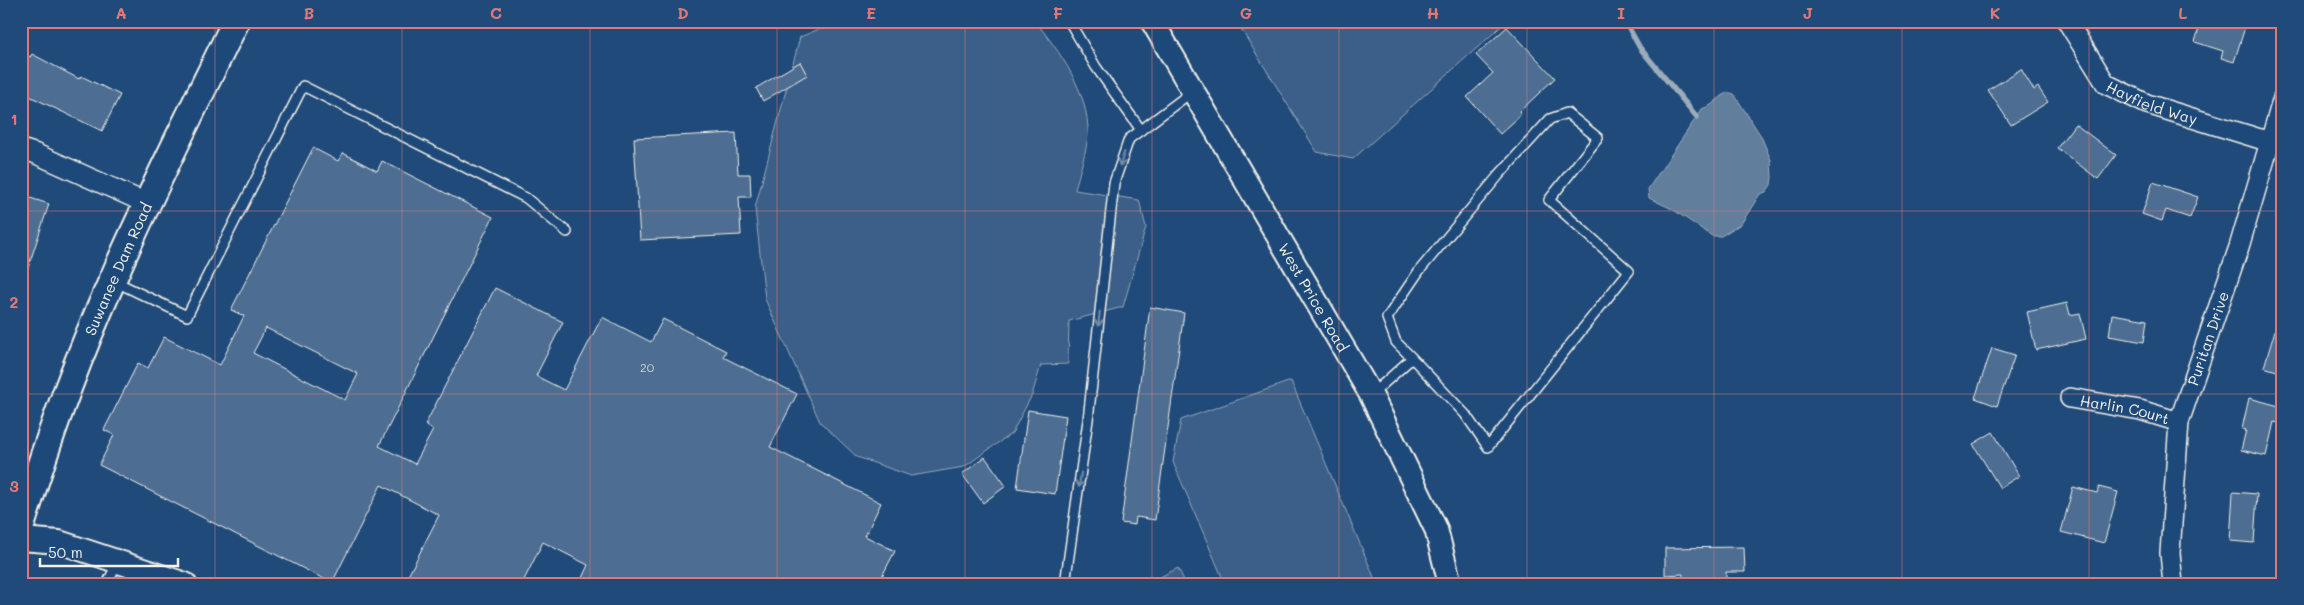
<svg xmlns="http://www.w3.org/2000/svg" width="2304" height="605" font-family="Mali,sans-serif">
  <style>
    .green { fill: #3a5f88; stroke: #97a8b8 }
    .water { fill: #627e9d; stroke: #9cacbb }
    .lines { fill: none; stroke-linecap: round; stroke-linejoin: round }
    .stream { stroke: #9cacbb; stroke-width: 5.5 }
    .building { fill: #4d6e92; stroke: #f4f1e8; fill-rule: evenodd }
    .service-casing { stroke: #f4f1e8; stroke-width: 12 }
    .minor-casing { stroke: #f4f1e8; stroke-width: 22 }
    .tertiary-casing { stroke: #f4f1e8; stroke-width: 26 }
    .secondary-casing { stroke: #f4f1e8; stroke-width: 30 }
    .service { stroke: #1f4a7a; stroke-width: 9 }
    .minor { stroke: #1f4a7a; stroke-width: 19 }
    .tertiary { stroke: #1f4a7a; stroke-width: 22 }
    .secondary { stroke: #1f4a7a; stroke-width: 26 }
    .oneway { stroke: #748da6 }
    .grid { fill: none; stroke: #e27875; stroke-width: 1; stroke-opacity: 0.55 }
    .labels { text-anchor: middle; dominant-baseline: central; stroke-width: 4.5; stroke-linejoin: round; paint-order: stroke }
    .number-label { font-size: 12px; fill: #cad0d2 }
    .street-label { font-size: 15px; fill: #f4f1e8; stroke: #1f4a7a }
    .neatline { fill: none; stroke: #e27875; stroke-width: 2 }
    .grid-label { font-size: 16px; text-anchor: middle; font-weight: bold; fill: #e27875 }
  </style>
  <rect width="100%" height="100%" fill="#1f4a7a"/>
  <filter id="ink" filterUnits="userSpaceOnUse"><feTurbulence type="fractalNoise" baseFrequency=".02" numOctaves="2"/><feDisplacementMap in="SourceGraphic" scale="10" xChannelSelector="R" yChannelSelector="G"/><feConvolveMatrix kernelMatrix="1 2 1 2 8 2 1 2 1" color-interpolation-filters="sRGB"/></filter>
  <g filter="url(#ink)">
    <g class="green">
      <path d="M839,21H1035C1060,52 1089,92 1088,134C1087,151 1079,172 1075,190L1139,200L1146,227L1123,307L1069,321L1068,364L1041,365L1032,395L1012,433L964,467L911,476L857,457L820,422L765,299L755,208L800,37Z"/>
      <polygon points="1236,21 1507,21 1353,159 1317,152"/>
      <polygon points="1291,381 1377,584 1225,584 1173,462 1181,420"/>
      <polygon points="1178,568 1186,584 1153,584 1152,581"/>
    </g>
    <polygon class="water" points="1727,92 1734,94 1761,136 1771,160 1772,177 1771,185 1766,192 1760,194 1741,224 1721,236 1712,236 1672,209 1649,198 1648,189 1702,109 1711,105"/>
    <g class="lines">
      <polyline class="stream" points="1625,21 1640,48 1697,117"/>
    </g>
    <g class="building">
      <polygon points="2201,21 2247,21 2234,62 2221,58 2223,51 2195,42"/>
      <polygon points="1507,27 1555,78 1519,112 1521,115 1500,134 1467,97 1493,73 1476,55"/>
      <polygon points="21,53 30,57 32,54 79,79 81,76 120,95 102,131 21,92"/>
      <polygon points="800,62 807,75 763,101 756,88"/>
      <polygon points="2021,69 2034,90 2038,87 2048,102 2011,125 1988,90"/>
      <polygon points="2075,124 2116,155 2098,179 2057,148"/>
      <polygon points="736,133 738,174 750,174 751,197 739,197 741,235 640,240 634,138"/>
      <path d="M313,148L338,161L343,153L377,171L382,161L493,217L379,446L415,464L433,430L425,425L495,288L563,322L536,376L564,390L602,317L651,342L663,319L726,351L723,357L797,394L770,447L881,503L865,536L895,551L878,584H594L582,578L588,565L543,542L522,584H404L439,515L381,485L332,583L99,465L114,435L104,430L138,363L148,368L164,337L220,365L244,316L231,310ZM266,328L358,374L345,400L253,353Z"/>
      <polygon points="2153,182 2198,197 2190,218 2166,210 2162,221 2142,214"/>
      <polygon points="21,195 49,204 24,280 21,280"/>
      <polygon points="2067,303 2070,315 2080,313 2086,339 2036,350 2027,312"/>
      <polygon points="1150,307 1184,313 1155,520 1136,517 1135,525 1121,523"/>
      <polygon points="2112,314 2147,320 2144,342 2109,336"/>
      <polygon points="2279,317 2283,317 2283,373 2264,367"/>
      <polygon points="1992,348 2015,355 1997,406 1975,398"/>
      <polygon points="2249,398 2283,407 2283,424 2274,422 2266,456 2241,450 2246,430 2242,429"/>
      <polygon points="1028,410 1066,416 1055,494 1017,488"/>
      <polygon points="1993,432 2019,476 2000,488 1973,444"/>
      <polygon points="985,457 1006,486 983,503 962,474"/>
      <polygon points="2073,487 2097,493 2099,487 2118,492 2104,543 2061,532"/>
      <polygon points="2233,492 2257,494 2254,543 2230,541"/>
      <polygon points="1744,547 1745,572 1726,572 1726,583 1683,584 1683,574 1665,575 1665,548"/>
    </g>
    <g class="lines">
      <g class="service-casing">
        <g id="service">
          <polyline points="1069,21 1096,67 1141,130"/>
          <polyline points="114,281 187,316 303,86 526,198 567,232"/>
          <polyline points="1371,395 1412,358 1465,414 1488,447 1629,271 1549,200 1598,138 1567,113 1550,119 1499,175 1419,271 1387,318 1396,342 1412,358"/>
          <polyline points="107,584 118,562"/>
          <polyline points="1065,584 1088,420 1114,183 1129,139 1193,91"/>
        </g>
      </g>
      <g class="minor-casing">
        <g id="minor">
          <path id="s1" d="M2067,21L2106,84L2147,104L2270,142"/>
          <polyline points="21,149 34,153 148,204"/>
          <path id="s2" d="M2070,398L2140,410L2179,422"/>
          <path id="s3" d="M2173,584L2170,553L2179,422L2239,247L2283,98"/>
        </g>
      </g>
      <g class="tertiary-casing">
        <g id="tertiary">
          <path id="s4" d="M1152,21L1371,395L1436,529L1450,584"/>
          <polyline points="21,539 59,542 185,584"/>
        </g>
      </g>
      <g class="secondary-casing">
        <g id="secondary">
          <path id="s5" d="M21,526C47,442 76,361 112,281C150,193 194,107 236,21"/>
        </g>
      </g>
      <use href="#service" class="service"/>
      <use href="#minor" class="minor"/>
      <use href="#tertiary" class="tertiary"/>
      <use href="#secondary" class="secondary"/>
    </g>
    <defs><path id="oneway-shaft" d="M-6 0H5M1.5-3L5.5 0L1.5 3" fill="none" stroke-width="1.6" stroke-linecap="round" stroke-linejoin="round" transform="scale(1.25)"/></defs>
    <g class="oneway">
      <use href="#oneway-shaft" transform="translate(1122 159) rotate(109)"/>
      <use href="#oneway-shaft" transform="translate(1099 319) rotate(96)"/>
      <use href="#oneway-shaft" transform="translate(1080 480) rotate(98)"/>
    </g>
  </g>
  <path class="grid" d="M215,21V584M402,21V584M590,21V584M777,21V584M965,21V584M1152,21V584M1339,21V584M1527,21V584M1714,21V584M1902,21V584M2089,21V584M21,211H2283M21,394H2283"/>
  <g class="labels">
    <g class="number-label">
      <text x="647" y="367">20</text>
    </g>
    <g class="street-label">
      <text stroke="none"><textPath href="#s1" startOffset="124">Hayfield Way</textPath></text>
      <text stroke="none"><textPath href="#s5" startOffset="275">Suwanee Dam Road</textPath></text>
      <text stroke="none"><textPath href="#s4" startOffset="320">West Price Road</textPath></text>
      <text stroke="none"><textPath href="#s3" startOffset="251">Puritan Drive</textPath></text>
      <text stroke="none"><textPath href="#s2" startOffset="56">Harlin Court</textPath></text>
    </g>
  </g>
  <rect width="2304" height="605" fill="none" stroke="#1f4a7a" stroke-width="55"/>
  <path d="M40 558v8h138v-8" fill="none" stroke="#f4f1e8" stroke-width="2.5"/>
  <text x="48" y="558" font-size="15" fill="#f4f1e8" stroke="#1f4a7a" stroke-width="4" paint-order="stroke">50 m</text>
  <rect x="28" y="28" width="2248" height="550" class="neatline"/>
  <g class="grid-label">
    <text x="121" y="19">A</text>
    <text x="309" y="19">B</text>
    <text x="496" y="19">C</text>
    <text x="683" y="19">D</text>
    <text x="871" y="19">E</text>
    <text x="1058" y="19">F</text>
    <text x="1246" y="19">G</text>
    <text x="1433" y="19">H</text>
    <text x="1621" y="19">I</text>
    <text x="1808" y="19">J</text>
    <text x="1995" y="19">K</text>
    <text x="2183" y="19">L</text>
    <text x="14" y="125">1</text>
    <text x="14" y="308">2</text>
    <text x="14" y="492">3</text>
  </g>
</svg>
